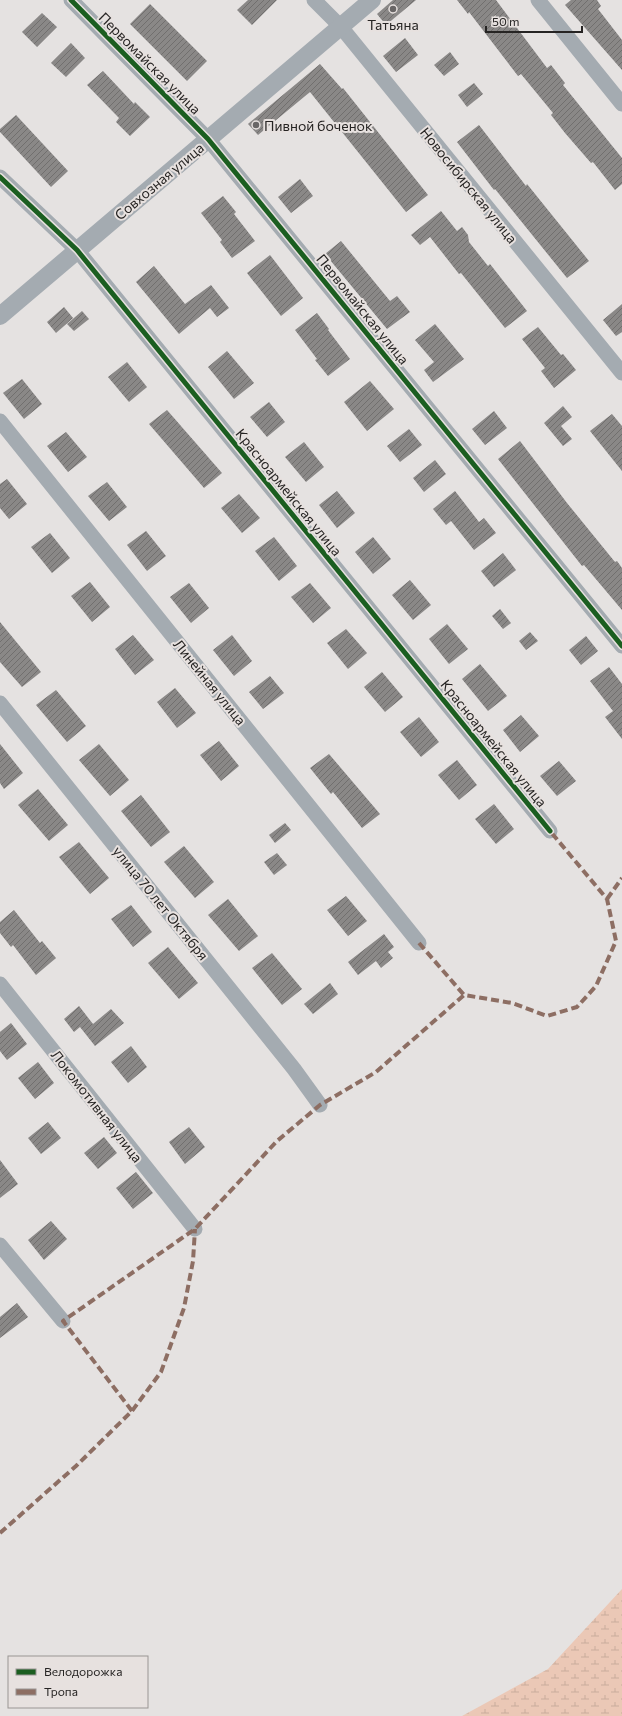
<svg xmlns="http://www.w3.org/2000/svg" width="622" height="1716" font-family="Commissioner,sans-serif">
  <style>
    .wetland { fill: url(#wetland-marsh) }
    .building { fill: url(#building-hatch) }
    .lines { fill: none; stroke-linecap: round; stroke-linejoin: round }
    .minor { stroke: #a4abb1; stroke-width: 15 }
    .tertiary { stroke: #a4abb1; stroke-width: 18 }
    .quiet { stroke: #8d6e63; stroke-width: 4; stroke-dasharray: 8 4; stroke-linecap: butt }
    .cycleway-casing { stroke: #e7e1df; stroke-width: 8 }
    .cycleway { stroke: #1b5e20; stroke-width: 5 }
    .poi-dot { fill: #696666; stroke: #e7e1df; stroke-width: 1.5 }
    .labels { text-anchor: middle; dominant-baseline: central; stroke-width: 4; stroke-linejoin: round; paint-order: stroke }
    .poi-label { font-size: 14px; fill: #262423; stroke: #e7e1df }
    .street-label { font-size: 14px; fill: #262423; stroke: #e7e1df }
  </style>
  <defs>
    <pattern id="wetland-marsh" width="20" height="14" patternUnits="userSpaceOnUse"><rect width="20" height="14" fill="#ebc8b6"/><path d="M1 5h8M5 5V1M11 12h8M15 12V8" fill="none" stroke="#c9ac9c"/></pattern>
    <pattern id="building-hatch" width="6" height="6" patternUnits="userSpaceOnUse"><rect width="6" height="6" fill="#8a8887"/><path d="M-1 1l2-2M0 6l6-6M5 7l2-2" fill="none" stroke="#716f6e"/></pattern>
  </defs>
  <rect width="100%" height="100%" fill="#e5e2e1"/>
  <polygon class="wetland" points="622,1589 622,1716 462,1716 548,1669"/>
  <g class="building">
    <polygon points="248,0 277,0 252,25 237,10"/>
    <polygon points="393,0 416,0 386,25 377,14"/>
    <polygon points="457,0 496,0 547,68 551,65 565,83 563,85 622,158 622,184 615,190 593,162 591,163 565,133 551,115 553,113 521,74 518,76 469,12 468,14"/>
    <polygon points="571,0 597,0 601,6 598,9 622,40 622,70 565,5"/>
    <polygon points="150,4 207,61 187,81 130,24"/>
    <polygon points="42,13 57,27 37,47 22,32"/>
    <polygon points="405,38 418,55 396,72 383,56"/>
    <polygon points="71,43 85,58 66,77 51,63"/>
    <polygon points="450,52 459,64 444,76 434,65"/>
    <polygon points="320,64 342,89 343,88 428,195 406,212 310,92 258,135 248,124"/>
    <polygon points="103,71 134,104 135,102 150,117 130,136 116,122 119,118 87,85"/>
    <polygon points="474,83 483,94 467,107 458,95"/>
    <polygon points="16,115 68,171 51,187 0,132 0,129"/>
    <polygon points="479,125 526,186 527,184 589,261 567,278 495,189 494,190 457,142"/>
    <polygon points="300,179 313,196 291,213 278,197"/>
    <polygon points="223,196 236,212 234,214 255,241 232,258 220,242 222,240 201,213"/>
    <polygon points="441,211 457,231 462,227 468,235 469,242 488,266 490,264 527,311 505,328 461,273 459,274 430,237 420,245 411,235"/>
    <polygon points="341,241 390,301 397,296 410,312 387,329 325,254"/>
    <polygon points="270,255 303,298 281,316 247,273"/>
    <polygon points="154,266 185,304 211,285 229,308 217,317 210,308 179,334 136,282"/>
    <polygon points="622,304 622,332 616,336 603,320"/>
    <polygon points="64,307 73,318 56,333 47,322"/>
    <polygon points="82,311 89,319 74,331 67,324"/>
    <polygon points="317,313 329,329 328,330 350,359 328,376 315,360 317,359 295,330"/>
    <polygon points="435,324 464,359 433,382 424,370 434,362 415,340"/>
    <polygon points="538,327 561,355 563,354 576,370 554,388 541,371 545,368 522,339"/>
    <polygon points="227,351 254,383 234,399 208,367"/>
    <polygon points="127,362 147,387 129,402 108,377"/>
    <polygon points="22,379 42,404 24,419 3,393"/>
    <polygon points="370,381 394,409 367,431 344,402"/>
    <polygon points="269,402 285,422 267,437 250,417"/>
    <polygon points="563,406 572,417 561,426 572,439 563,446 544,423"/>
    <polygon points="167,410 222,473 204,488 149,424"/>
    <polygon points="494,411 507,428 485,445 472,429"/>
    <polygon points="612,414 622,426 622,471 590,431"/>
    <polygon points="409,429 422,445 400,462 387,446"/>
    <polygon points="66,432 87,457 68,472 47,446"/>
    <polygon points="520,441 567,503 615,562 617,561 622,568 622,610 584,565 582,566 498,459"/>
    <polygon points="304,442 324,467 306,482 285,457"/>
    <polygon points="435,460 446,474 424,492 413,478"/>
    <polygon points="7,479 27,504 9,519 0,508 0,484"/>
    <polygon points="107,482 127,507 109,521 88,496"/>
    <polygon points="337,491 355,513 337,528 319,505"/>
    <polygon points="455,491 479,522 484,518 496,533 474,550 451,521 446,525 433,509"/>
    <polygon points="239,494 260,518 242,533 221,508"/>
    <polygon points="146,531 166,556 147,571 127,545"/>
    <polygon points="50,533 70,558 52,573 31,547"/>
    <polygon points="274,537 297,566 279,581 255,551"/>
    <polygon points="373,537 391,559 373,574 355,552"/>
    <polygon points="503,553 516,570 494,587 481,571"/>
    <polygon points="410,580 431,605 413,620 392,595"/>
    <polygon points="90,582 110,607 92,622 71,596"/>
    <polygon points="189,583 209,608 191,623 170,597"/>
    <polygon points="310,583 331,608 313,623 291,597"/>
    <polygon points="500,609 511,623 503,629 492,616"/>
    <polygon points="0,622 41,672 22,687 0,662"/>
    <polygon points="447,624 468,649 449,664 429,639"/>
    <polygon points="346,629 367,653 348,669 327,643"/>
    <polygon points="530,632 538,641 526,650 519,641"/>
    <polygon points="133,635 154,660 135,675 115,649"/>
    <polygon points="232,635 252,661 234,676 213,650"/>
    <polygon points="586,636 598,651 581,665 569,650"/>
    <polygon points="480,664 507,696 488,711 462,679"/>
    <polygon points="609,667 622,684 622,739 605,717 613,711 590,681"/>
    <polygon points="382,672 403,697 385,712 364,687"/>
    <polygon points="270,676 284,693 263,709 249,692"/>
    <polygon points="175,688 196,713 177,728 157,702"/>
    <polygon points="56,690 86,726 67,742 36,705"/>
    <polygon points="521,715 539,736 520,752 503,730"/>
    <polygon points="419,717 439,742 421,757 400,732"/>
    <polygon points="219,741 239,766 221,781 200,755"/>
    <polygon points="0,744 23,773 4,789 0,783"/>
    <polygon points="99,744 129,780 110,796 79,760"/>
    <polygon points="329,754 380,814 362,828 333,792 331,794 310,768"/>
    <polygon points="457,760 477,785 459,800 438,775"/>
    <polygon points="559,761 576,781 557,796 540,776"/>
    <polygon points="38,789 68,825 49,841 18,805"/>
    <polygon points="141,795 170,832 151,847 121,811"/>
    <polygon points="494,804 514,829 496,844 475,819"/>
    <polygon points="285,823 291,830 275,843 269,835"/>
    <polygon points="79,842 109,878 90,894 59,857"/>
    <polygon points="184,846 214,882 195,898 164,862"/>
    <polygon points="277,853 287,865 274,875 264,862"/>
    <polygon points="346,896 367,921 348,936 327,910"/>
    <polygon points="228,899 258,936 239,951 208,915"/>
    <polygon points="131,905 152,932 133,947 111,919"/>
    <polygon points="14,910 40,943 42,941 56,958 36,975 13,945 11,947 0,933 0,922"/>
    <polygon points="384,934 394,947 388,952 393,958 381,968 376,961 358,975 348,962"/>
    <polygon points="168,947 198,983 179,999 148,963"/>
    <polygon points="272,953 302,989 282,1005 252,968"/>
    <polygon points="330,983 338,994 313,1014 304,1004"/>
    <polygon points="79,1006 93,1024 111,1009 124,1023 95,1046 80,1027 74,1032 64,1019"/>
    <polygon points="11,1023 27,1044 7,1060 0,1051 0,1032"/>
    <polygon points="131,1046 147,1067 128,1083 111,1062"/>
    <polygon points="38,1062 54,1083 35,1099 18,1078"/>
    <polygon points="48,1122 61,1138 41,1154 28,1138"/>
    <polygon points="189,1127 205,1147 185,1164 169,1142"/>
    <polygon points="104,1137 117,1153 98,1169 84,1153"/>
    <polygon points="0,1160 18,1184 0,1198"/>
    <polygon points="136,1172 153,1193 133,1209 116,1188"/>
    <polygon points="51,1221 67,1239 44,1260 28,1240"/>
    <polygon points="17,1303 28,1317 0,1338 0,1317"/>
  </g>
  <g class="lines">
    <g class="minor">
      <polyline points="71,0 208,139 622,646"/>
      <polyline points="314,0 341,27 622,373"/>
      <polyline points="538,0 622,104"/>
      <polyline points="0,177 77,250 550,831"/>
      <polyline points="0,421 419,943"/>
      <polyline points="0,703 294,1069 320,1105"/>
      <polyline points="0,984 195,1229"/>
      <polyline points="0,1245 63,1321"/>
    </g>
    <polyline class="tertiary" points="0,316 372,0"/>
    <g class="quiet">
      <polyline points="607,899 622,878"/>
      <polyline points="419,943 464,995"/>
      <polyline points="132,1411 63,1321 195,1229 277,1141 320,1105 376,1072 464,995 512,1003 547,1016 577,1007 596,986 616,941 607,899 550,831"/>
      <polyline points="0,1533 76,1466 132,1411 161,1372 184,1308 193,1261 195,1229"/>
    </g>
    <g class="cycleway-casing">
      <g id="cycleway">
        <polyline points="71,0 208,139 622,646"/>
        <polyline points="0,177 77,250 550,831"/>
      </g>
    </g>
    <use href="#cycleway" class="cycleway"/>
  </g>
  <g class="poi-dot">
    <circle cx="393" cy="9" r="4"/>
    <circle cx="256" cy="125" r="4"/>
  </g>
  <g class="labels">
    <g class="poi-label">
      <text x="393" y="24">Татьяна</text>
      <text x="264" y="125" text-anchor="start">Пивной боченок</text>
    </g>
    <g class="street-label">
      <text transform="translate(150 63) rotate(45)">Первомайская улица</text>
      <text transform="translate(159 181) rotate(-40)">Совхозная улица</text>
      <text transform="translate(469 185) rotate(51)">Новосибирская улица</text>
      <text transform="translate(363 309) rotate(51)">Первомайская улица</text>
      <text transform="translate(289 492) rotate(51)">Красноармейская улица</text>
      <text transform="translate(210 682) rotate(51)">Линейная улица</text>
      <text transform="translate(494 743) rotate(51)">Красноармейская улица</text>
      <text transform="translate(161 903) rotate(51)">улица 70 лет Октября</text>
      <text transform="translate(97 1106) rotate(52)">Локомотивная улица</text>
    </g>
  </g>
  <rect x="8" y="1656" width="140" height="52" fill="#e7e1df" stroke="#9a9594"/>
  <rect x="16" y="1669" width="20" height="6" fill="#1b5e20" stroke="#9a9594"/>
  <text x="44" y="1676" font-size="12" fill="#262423">Велодорожка</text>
  <rect x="16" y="1689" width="20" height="6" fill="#8d6e63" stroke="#9a9594"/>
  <text x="44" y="1696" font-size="12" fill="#262423">Тропа</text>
  <path d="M486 26v6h96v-6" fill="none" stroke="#262423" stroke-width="2"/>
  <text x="492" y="26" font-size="12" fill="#262423" stroke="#e7e1df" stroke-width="3" paint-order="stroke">50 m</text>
</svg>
